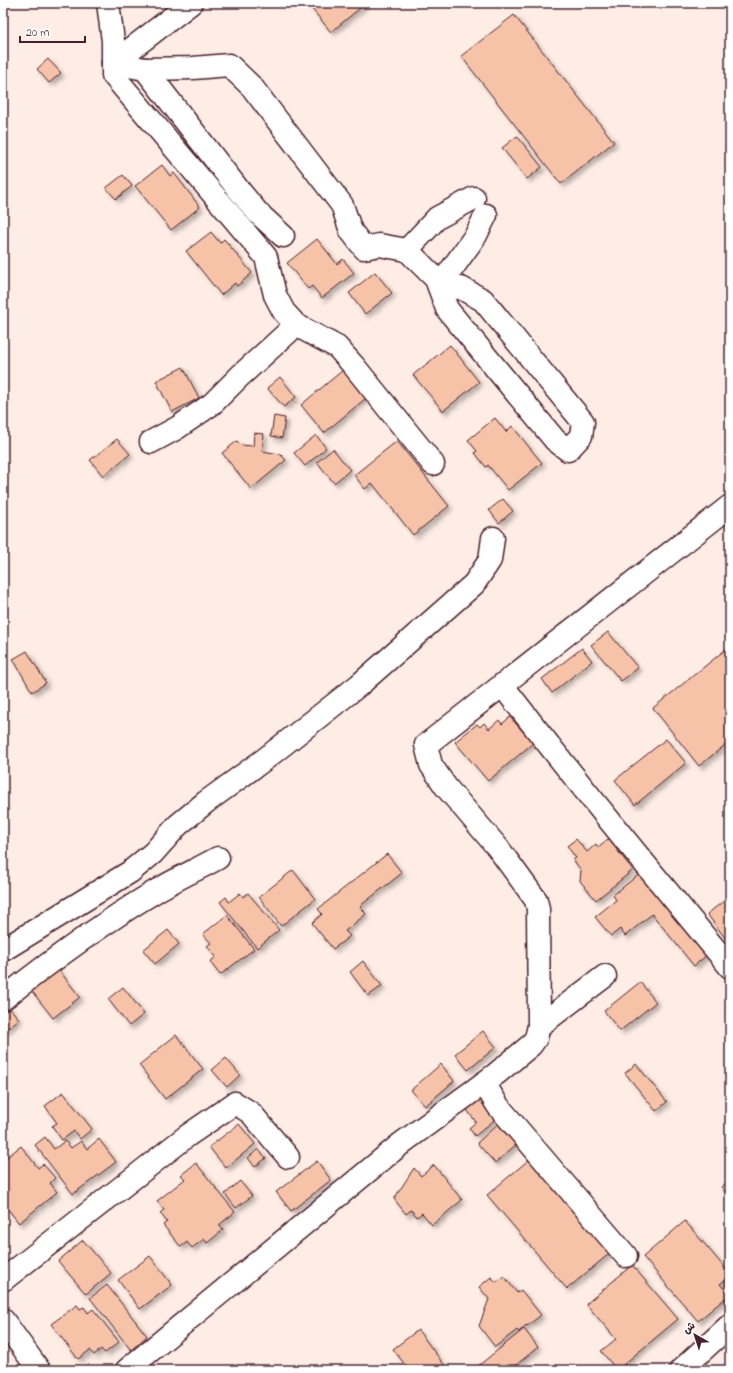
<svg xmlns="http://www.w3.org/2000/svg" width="733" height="1373" font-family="'Indie Flower','Playpen Sans Arabic',sans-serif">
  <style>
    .building { fill: #f7c3a8; stroke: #4a1f2b; filter: url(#shadow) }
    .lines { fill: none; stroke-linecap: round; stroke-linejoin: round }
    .minor-casing { stroke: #4a1f2b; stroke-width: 25 }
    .minor { stroke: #fff; stroke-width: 22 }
  </style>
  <defs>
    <filter id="shadow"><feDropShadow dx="3.5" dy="3.5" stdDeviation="2" flood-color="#0004"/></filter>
  </defs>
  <rect width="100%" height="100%" fill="#fdede5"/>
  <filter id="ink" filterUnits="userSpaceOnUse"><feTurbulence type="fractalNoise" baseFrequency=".025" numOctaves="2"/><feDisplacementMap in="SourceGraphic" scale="8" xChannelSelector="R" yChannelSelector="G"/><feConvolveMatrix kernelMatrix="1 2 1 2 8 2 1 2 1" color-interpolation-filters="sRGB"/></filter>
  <g filter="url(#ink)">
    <g class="building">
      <polygon points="307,3 366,3 331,32"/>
      <polygon points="514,15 614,142 561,184 461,56"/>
      <polygon points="48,59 61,73 49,83 37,69"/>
      <polygon points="517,136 542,167 527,179 502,148"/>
      <polygon points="162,165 170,176 174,173 200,207 171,230 135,186"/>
      <polygon points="123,175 132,186 116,199 106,188"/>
      <polygon points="211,232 220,243 224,239 252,273 237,286 235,283 221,295 186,251"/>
      <polygon points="317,239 337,264 343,259 354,273 322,298 312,286 308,289 287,263"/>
      <polygon points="375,272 392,293 365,314 349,293"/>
      <polygon points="450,345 479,382 443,411 413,375"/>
      <polygon points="183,367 199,398 172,412 156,381"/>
      <polygon points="343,370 366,398 324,433 301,405"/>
      <polygon points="280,377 296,397 284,407 267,388"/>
      <polygon points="274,416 285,418 282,438 271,436"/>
      <polygon points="495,418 506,432 512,426 542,463 508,490 488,465 486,467 475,453 477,451 468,440"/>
      <polygon points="254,433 264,434 262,451 280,454 286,460 251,489 222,453 237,441 241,445 253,446"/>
      <polygon points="316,435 326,448 305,466 294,453"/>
      <polygon points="117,439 130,454 103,476 90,460"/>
      <polygon points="397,441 449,506 413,535 372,483 365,489 354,475"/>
      <polygon points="333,449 350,470 334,483 317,462"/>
      <polygon points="503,499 513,511 499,523 489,510"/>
      <polygon points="608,632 638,668 621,681 591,645"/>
      <polygon points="730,646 730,741 699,766 653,708"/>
      <polygon points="582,648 592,661 552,693 542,679"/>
      <polygon points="27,651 46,683 32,692 13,659"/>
      <polygon points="510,717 533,743 488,781 455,742 477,724 480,727 484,723 489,729 499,720 502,724"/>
      <polygon points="666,739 686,763 635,805 615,780"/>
      <polygon points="576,839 587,852 596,844 598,847 608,839 633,870 596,900 580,881 581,870 573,860 576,858 567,846"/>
      <polygon points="387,854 402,873 360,906 366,914 345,931 350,936 333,949 312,923 322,914 318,909"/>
      <polygon points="293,870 315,899 281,926 259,897"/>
      <polygon points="642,872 708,954 694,966 652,914 625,936 620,929 611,936 595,917 616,900 613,895"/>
      <polygon points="240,893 243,897 248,893 279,930 257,948 220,902 226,897 229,902"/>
      <polygon points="729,897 730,898 729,943 707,914"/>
      <polygon points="227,915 254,949 220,975 210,962 216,957 207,946 211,943 203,934"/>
      <polygon points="168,930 179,944 155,964 143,950"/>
      <polygon points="363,961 382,986 368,996 350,972"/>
      <polygon points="58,969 80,997 53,1018 31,990"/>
      <polygon points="640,982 656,1002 620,1031 604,1011"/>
      <polygon points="123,987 144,1014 129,1026 108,999"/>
      <polygon points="9,1007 19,1019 3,1032 3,1012"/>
      <polygon points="483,1031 496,1047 468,1070 455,1054"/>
      <polygon points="176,1035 203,1069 165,1099 139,1065"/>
      <polygon points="226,1058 240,1075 227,1087 212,1070"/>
      <polygon points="441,1064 454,1081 425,1106 411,1090"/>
      <polygon points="636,1064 667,1102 656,1111 625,1073"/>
      <polygon points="63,1092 92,1129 80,1139 74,1131 62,1140 52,1126 57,1123 45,1106"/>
      <polygon points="480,1095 498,1117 475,1136 469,1128 476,1122 465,1107"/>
      <polygon points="501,1121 519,1142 495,1163 477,1143"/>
      <polygon points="239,1124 255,1144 226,1168 209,1147"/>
      <polygon points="45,1137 54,1149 65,1141 71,1148 81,1141 87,1149 99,1139 116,1162 73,1194 35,1145"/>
      <polygon points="21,1146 38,1168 43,1164 55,1178 50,1183 57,1192 19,1223 3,1203 3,1160"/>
      <polygon points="258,1149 266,1158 255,1167 248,1158"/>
      <polygon points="531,1158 610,1253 567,1289 487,1195"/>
      <polygon points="317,1161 331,1180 291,1211 276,1192"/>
      <polygon points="196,1163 235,1212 219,1225 223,1230 207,1243 204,1239 192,1248 187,1242 181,1247 163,1225 167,1222 160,1213 164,1210 157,1201 185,1179 181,1175"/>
      <polygon points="434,1165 462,1200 432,1225 422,1213 417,1217 411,1210 406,1214 394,1199 414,1168 421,1176"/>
      <polygon points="730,1180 730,1198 721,1187"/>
      <polygon points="240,1181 252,1196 236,1208 225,1194"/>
      <polygon points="685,1221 730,1274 730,1275 720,1284 729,1295 698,1321 643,1257"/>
      <polygon points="83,1240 111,1273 86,1294 58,1261"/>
      <polygon points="150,1256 172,1285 140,1309 118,1280"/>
      <polygon points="632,1265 678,1319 617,1370 601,1351 616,1339 586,1304"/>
      <polygon points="504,1276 517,1293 521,1290 541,1315 527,1326 526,1325 519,1332 517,1330 495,1347 479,1326 489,1299 479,1287 491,1277 496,1282"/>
      <polygon points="107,1285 147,1336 131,1350 90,1298"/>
      <polygon points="77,1305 80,1309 84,1307 88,1313 93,1309 119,1342 105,1353 101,1349 94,1355 90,1350 78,1359 51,1324"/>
      <polygon points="524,1329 538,1347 510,1370 473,1370"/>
      <polygon points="418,1330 448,1370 409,1370 393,1349"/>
    </g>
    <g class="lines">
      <g class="minor-casing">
        <g id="minor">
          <polyline points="108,3 113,41 113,75 266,257 275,295 284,312 296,325 337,347 354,366 433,464"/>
          <polyline points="113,63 145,69 193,68 229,65 252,87 342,205 351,231 364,248 379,245 407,250 436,279 447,309 555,440 568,450 581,436 583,422 483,300 461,288 439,287"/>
          <polyline points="113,63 191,3"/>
          <polyline points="145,69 238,189 258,213 283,236"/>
          <polyline points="407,250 437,218 474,198"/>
          <polyline points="439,287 476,235 486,215"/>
          <polyline points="151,442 177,428 212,404 240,376 296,325"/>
          <path d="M502,685C576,781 653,874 730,967"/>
          <polyline points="3,950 130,872 153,853 178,825 206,802 265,759 359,685 474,584 490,560 493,538"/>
          <path d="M3,999C52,960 103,923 156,891C176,879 198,869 218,858"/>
          <polyline points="539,1026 605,976"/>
          <polyline points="484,1083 498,1106 626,1256"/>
          <polyline points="3,1280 187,1136 235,1103 251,1113 288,1157"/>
          <polyline points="3,1320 39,1370"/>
          <polyline points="127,1370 402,1143 496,1074 531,1045 536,1038 539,1026 538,909 536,900 498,848 446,787 431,765 426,745 730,506"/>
          <polyline points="681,1370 730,1325"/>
        </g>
      </g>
      <use href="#minor" class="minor"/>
    </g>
  </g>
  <rect width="733" height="1373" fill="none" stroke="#fff" stroke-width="16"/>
  <rect x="8" y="8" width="717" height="1357" fill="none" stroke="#4a1f2b" stroke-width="1.5" filter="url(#ink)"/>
  <g transform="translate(695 1335) rotate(321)" stroke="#ffffff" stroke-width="3" paint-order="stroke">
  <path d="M0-3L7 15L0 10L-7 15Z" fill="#4a1f2b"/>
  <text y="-6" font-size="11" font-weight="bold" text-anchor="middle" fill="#4a1f2b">ش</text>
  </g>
  <path d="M20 36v6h65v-6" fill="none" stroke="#4a1f2b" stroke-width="2"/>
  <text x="26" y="36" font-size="12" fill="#4a1f2b" stroke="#ffffff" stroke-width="3" paint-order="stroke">20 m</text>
</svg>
